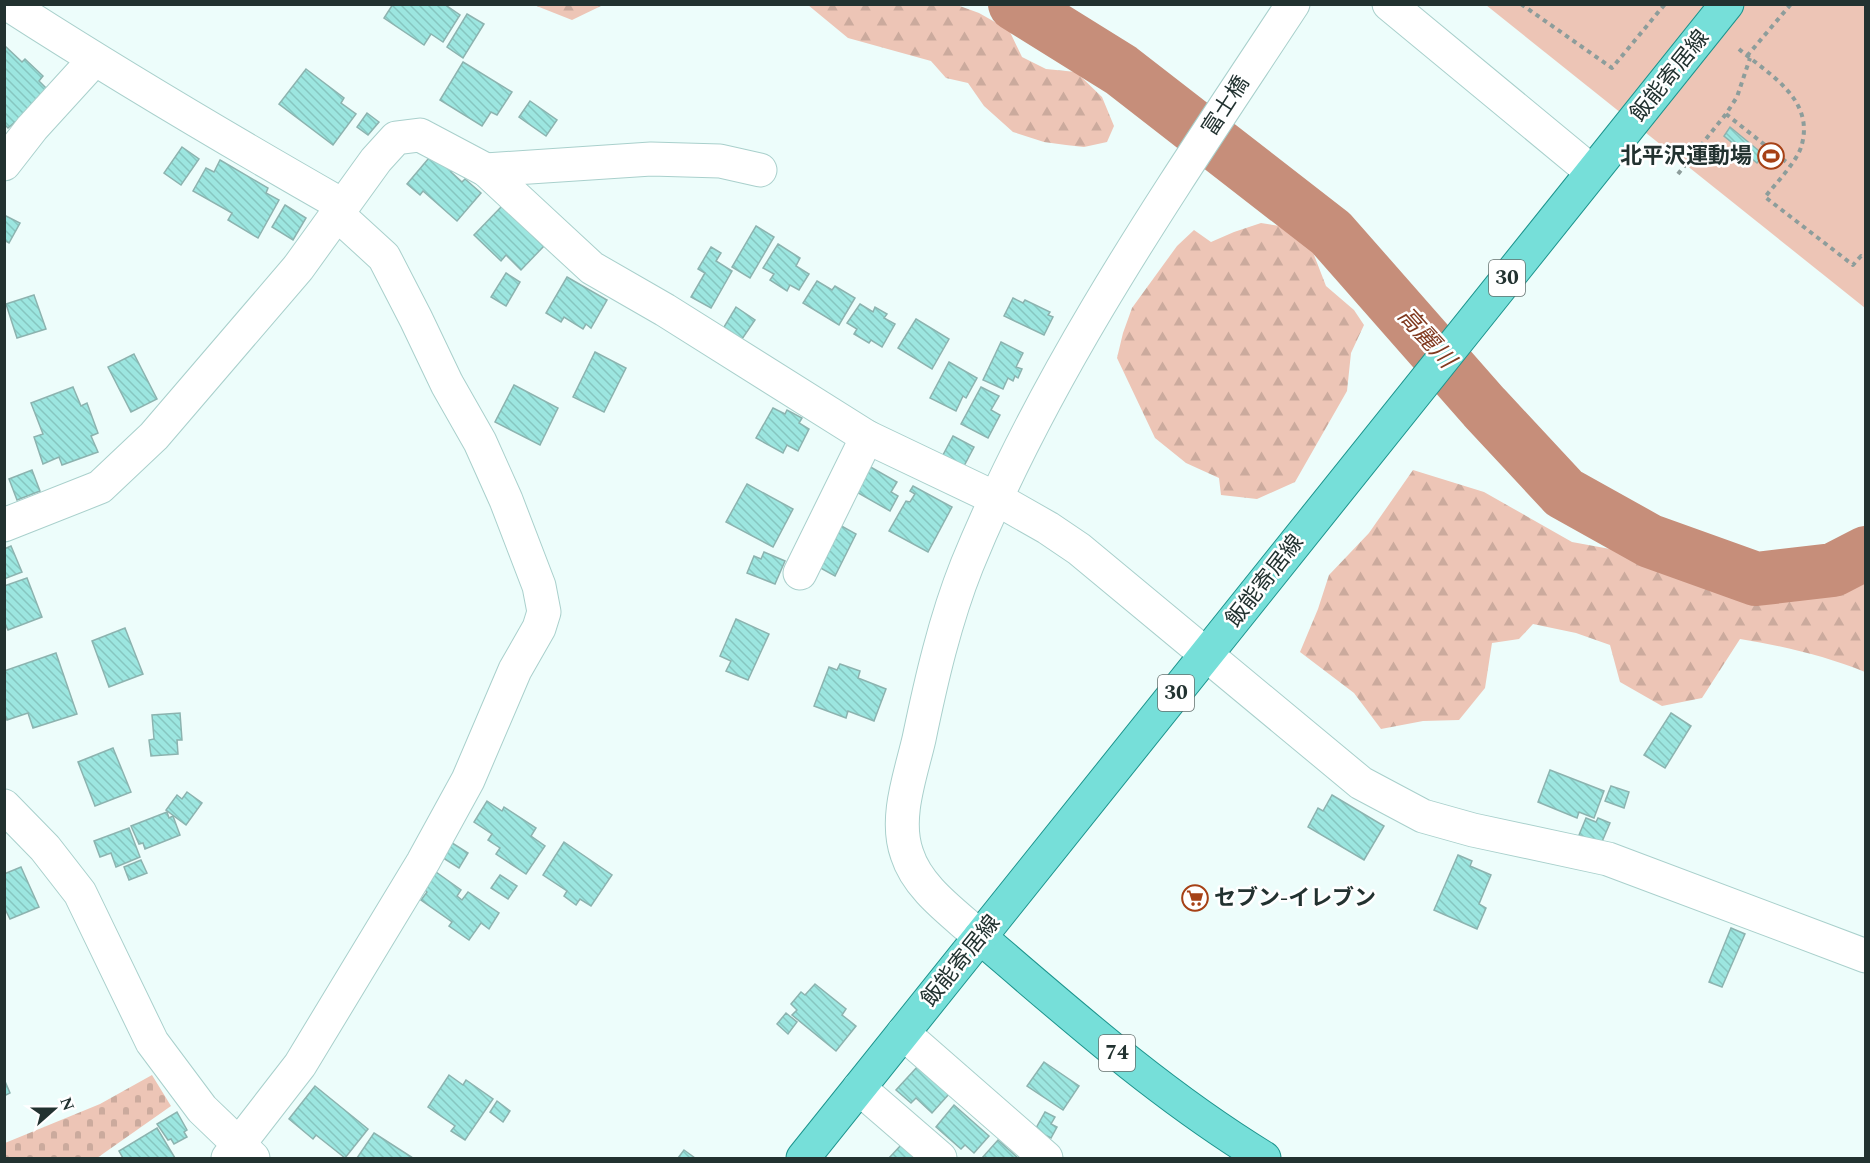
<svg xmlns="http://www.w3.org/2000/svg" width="1870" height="1163" font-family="Spectral,'Noto Sans JP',serif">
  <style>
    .forest { fill: url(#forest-firs) }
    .cemetery { fill: url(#cemetery-stones) }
    .pitch { fill: #edc5b6 }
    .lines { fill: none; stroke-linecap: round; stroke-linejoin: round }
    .river { stroke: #c68e7a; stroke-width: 54 }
    .building { fill: url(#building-back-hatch); stroke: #8cb3af; stroke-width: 1.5 }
    .minor-casing { stroke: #a9d0cc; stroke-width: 35 }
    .major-casing { stroke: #1d948d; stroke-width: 35 }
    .path { stroke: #8d9d9b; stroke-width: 4; stroke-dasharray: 4.5 4.5; stroke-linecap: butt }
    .minor { stroke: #fff; stroke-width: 33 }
    .major { stroke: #76dfd9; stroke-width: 33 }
    .labels { text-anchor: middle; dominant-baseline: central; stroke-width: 5; stroke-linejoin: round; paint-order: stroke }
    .shield { fill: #fff; stroke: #64706e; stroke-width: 1.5 }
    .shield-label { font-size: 21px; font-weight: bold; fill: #223230 }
    .street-label { font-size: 22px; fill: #223230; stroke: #fff }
    .poi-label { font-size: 22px; font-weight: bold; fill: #223230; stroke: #fff; text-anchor: end }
    .water-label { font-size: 24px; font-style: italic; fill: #803a20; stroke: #fff }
  </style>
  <defs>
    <pattern id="forest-firs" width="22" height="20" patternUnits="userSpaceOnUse" patternTransform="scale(1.5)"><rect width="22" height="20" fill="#edc5b6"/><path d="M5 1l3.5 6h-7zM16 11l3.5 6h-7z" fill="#cbaa9d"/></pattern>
    <pattern id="cemetery-stones" width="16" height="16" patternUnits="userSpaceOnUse" patternTransform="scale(1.5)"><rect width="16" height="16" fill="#edc5b6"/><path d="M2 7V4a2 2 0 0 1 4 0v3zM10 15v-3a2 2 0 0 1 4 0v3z" fill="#cbaa9d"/></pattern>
    <pattern id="building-back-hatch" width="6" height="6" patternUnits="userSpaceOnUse" patternTransform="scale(1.5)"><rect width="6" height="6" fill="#9ce6e0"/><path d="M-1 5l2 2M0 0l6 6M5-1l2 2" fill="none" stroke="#86c6c0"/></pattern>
  </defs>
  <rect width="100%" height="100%" fill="#edfdfb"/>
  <g class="forest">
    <polygon points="534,5 603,5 572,20"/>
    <polygon points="808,5 957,5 979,13 1009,30 1022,57 1046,69 1076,72 1102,97 1114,126 1107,142 1084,147 1066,145 1044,142 1013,132 984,106 968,83 946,78 931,61 848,38"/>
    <polygon points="1261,223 1286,227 1309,242 1326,286 1354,310 1364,325 1351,353 1347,391 1295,482 1257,499 1221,495 1219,478 1186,463 1155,438 1117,358 1123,333 1132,308 1177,246 1194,230 1211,242 1234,232"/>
    <path d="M1413,470L1484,492L1572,542L1621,551L1712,584L1793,598L1840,584L1865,567V672C1825,656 1783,646 1740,639L1702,698L1662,706L1620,682L1610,645L1576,633L1533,624L1519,639L1492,643L1485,688L1459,720L1423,721L1381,729L1354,693L1300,652L1318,609L1329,575L1369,533Z"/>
  </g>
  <polygon class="cemetery" points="152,1075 171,1106 97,1158 5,1158 5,1143 100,1104"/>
  <polygon class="pitch" points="1486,5 1865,5 1865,308"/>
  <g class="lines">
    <polyline class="river" points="1015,4 1121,70 1331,233 1484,407 1564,493 1650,541 1756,579 1833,570 1866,553"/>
  </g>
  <g class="building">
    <polygon points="393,4 444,4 460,15 443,42 431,34 424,45 384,18"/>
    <polygon points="467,14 484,24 463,58 447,47"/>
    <polygon points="4,45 22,62 25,59 43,76 39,81 51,93 18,126 15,122 8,128 4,124"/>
    <polygon points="463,62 512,92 497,115 491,112 482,126 440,100"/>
    <polygon points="306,69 344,98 341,103 356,114 333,145 279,104"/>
    <polygon points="530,101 557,120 546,136 519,117"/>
    <polygon points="367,113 379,122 368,135 357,127"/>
    <polygon points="1730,127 1764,155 1757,163 1724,136"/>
    <polygon points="182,147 199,159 181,185 164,173"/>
    <polygon points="434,152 453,169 451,172 462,182 465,179 481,193 457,221 423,191 420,195 407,184"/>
    <polygon points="220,160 268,188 266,193 279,200 258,238 228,220 232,213 193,191 206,168 214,172"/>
    <polygon points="285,205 306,218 293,240 272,227"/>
    <polygon points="502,206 544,246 521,270 506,255 501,261 474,235"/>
    <polygon points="4,215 20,223 9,243 4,240"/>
    <polygon points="756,226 774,237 750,278 732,267"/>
    <polygon points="778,244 800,258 796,266 809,274 799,290 790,285 787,291 770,280 774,274 763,268"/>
    <polygon points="711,247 721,253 716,261 732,271 711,308 691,297 705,273 698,269"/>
    <polygon points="506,273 520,282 506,306 491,297"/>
    <polygon points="567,277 607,300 591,328 586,324 583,329 564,317 561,322 546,313"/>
    <polygon points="817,281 832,290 835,286 855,298 839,325 803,303"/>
    <polygon points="34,295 46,329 17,338 6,304"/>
    <polygon points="1013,298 1023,303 1025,300 1050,312 1048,315 1053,317 1044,335 1004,316"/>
    <polygon points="860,304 873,312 875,307 887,314 884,318 895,324 882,347 871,340 869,343 854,334 857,329 847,323"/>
    <polygon points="736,307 755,320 742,339 724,327"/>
    <polygon points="916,319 949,339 932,369 898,348"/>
    <polygon points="1001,342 1023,353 1016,367 1022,369 1018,378 1015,376 1013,381 1008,378 1003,389 983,380"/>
    <polygon points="595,352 626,368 604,412 573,397"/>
    <polygon points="134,354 157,399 131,412 108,367"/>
    <polygon points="949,362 977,378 966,398 963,396 956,411 930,398"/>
    <polygon points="514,385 558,408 540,445 495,422"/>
    <polygon points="73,387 81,406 87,403 98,433 91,436 98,452 62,465 59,457 43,464 34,437 43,434 31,403"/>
    <polygon points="981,387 999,396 991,410 1000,415 988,438 961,424"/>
    <polygon points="773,408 785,414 787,410 802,418 799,423 809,429 798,451 787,445 783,453 756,438"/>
    <polygon points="953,436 974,447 964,466 943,455"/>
    <polygon points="867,465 897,482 891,492 898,496 890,511 853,490"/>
    <polygon points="32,470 40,491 17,500 9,479"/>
    <polygon points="747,484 793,509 773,547 726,522"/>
    <polygon points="913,486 952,507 928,552 889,531 906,501 910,502 915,494 910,491"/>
    <polygon points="836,523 856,534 835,576 815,565"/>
    <polygon points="11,546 22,572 4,579 4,549"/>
    <polygon points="764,552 785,561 775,584 747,573 754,556 761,559"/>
    <polygon points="27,578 42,617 8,630 4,621 4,586"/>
    <polygon points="736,619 769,634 748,680 726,671 731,661 720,656"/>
    <polygon points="125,628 143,674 109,687 92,641"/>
    <polygon points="56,653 77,714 33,728 28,713 7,720 4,712 4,671"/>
    <polygon points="840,664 860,671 858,678 886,689 874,721 848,711 846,718 814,706 829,667 837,670"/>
    <polygon points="180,713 182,740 177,740 178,754 151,756 149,740 154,739 152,715"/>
    <polygon points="1671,713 1691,726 1665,768 1644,755"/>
    <polygon points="113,748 131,792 95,806 78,762"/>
    <polygon points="1550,770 1604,791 1594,818 1579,812 1577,818 1538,802"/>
    <polygon points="1611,786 1629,792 1624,808 1605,801"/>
    <polygon points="187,792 202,803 186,825 166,810 177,795 182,799"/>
    <polygon points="1332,795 1384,826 1364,860 1308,827 1318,808 1323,811"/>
    <polygon points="487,801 502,811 504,807 536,828 531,836 545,846 526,874 496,854 500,848 488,840 492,834 474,822"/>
    <polygon points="167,812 169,818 173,816 180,835 145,849 143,843 139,844 131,826"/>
    <polygon points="1586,818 1596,822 1598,818 1610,823 1601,844 1579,835"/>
    <polygon points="129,828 140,857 116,867 111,853 100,857 94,841"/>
    <polygon points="449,841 468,853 459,868 440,856"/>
    <polygon points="564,842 612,875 591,906 580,899 576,905 564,896 567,891 543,875"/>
    <polygon points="1458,855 1472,861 1470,866 1491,875 1479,904 1486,908 1477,929 1434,910"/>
    <polygon points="141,860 147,873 129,880 124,867"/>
    <polygon points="21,867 39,907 10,919 4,907 4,874"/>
    <polygon points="436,872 461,890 457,896 462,900 468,892 499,913 489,929 481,923 469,940 449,926 452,922 421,900 427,892 424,889"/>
    <polygon points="500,875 517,886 508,899 491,888"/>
    <polygon points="1731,928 1745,934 1722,987 1709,982"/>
    <polygon points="815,984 846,1009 842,1015 856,1026 836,1051 792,1015 797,1010 791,1004 801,992 805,995"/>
    <polygon points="786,1013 797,1022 788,1034 777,1024"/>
    <polygon points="1044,1062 1079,1086 1063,1110 1027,1086"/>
    <polygon points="918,1066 949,1094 932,1113 916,1098 911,1103 896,1090"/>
    <polygon points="449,1075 463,1085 466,1080 493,1099 465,1140 451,1131 455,1126 428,1107"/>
    <polygon points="4,1079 10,1093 4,1096"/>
    <polygon points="315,1086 368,1129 345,1158 316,1135 313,1139 289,1119"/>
    <polygon points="497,1101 510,1111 503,1122 490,1112"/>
    <polygon points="954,1105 989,1136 974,1153 965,1145 961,1149 936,1127"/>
    <polygon points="177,1112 187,1130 184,1132 187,1137 174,1144 171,1139 168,1140 157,1124"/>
    <polygon points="1045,1112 1055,1117 1051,1124 1057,1127 1051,1138 1035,1130"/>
    <polygon points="157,1128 175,1158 123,1158 119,1151"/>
    <polygon points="374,1133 413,1158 357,1158"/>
    <polygon points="998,1140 1018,1158 982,1158"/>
    <polygon points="902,1144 919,1158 889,1158"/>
    <polygon points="684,1150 695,1158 678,1158"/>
  </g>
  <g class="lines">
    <g class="minor-casing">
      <g id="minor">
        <path d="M8,4C118,75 230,141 342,205"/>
        <polyline points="1389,4 1580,162"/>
        <polyline points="4,164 32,128 94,60"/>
        <polyline points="486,170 651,159 720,161 760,170"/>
        <polyline points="4,525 100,487 154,436 298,268 376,160 396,138 420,135 486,170 592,268 665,310 867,437 997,499 1048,528 1079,549 1361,783 1423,816 1473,830 1608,859 1866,956"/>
        <polyline points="800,573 867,437"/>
        <polyline points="4,806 45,848 80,893 152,1042 202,1109 253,1158"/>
        <path d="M980,937C954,913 918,889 907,854C894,818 911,774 919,739C931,681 945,620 967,565C1049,364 1174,185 1293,4"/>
        <polyline points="903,1033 1046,1158"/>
        <polyline points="859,1088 940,1158"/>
        <polyline points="228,1158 300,1065 423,862 468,780 515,670 539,628 544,612 539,586 506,500 480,442 447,384 416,319 384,257 337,214"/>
      </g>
    </g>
    <g class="major-casing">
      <g id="major">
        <path d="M980,937C1071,1015 1161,1095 1264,1158"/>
        <polyline points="803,1158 1727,4"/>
      </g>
    </g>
    <g class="path">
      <polyline points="1521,4 1612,68 1665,4"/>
      <path d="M1739,49C1768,74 1814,98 1802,144C1798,161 1776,183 1765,197L1853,265L1861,256L1866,259"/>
      <polyline points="1747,56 1791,4"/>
      <polyline points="1726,114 1790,165"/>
      <polyline points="1678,174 1726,114 1737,97 1750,58"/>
    </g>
    <use href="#minor" class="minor"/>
    <use href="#major" class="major"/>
  </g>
  <defs>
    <g id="stadium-ring" transform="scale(1.35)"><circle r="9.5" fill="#fff" stroke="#a64116" stroke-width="1.5"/><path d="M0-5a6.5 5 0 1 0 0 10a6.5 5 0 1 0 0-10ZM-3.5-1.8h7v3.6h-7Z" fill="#a64116"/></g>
    <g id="supermarket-ring" transform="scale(1.35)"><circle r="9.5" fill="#fff" stroke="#a64116" stroke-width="1.5"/><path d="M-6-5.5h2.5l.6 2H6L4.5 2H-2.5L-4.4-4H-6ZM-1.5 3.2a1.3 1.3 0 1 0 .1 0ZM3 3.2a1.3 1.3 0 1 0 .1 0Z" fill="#a64116"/></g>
  </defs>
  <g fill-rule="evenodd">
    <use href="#stadium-ring" x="1771" y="156"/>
    <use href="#supermarket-ring" x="1195" y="898"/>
  </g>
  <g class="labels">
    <g class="shield">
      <rect x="1489" y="260" width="36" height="36" rx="4.5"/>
      <rect x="1158" y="675" width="36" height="36" rx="4.5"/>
      <rect x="1099" y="1035" width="36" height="36" rx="4.5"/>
    </g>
    <g class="shield-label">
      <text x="1507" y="278">30</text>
      <text x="1176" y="693">30</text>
      <text x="1117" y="1053">74</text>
    </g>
    <g class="street-label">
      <text transform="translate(1670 76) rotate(-51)">飯能寄居線</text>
      <text transform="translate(1226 106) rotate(-57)">富士橋</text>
      <text transform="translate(1265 581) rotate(-52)">飯能寄居線</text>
      <text transform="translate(961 961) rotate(-51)">飯能寄居線</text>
    </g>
    <g class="poi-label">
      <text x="1752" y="156">北平沢運動場</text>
      <text x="1214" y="898" text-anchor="start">セブン-イレブン</text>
    </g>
    <g class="water-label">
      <text transform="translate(1426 338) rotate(48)">高麗川</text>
    </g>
  </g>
  <rect width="1870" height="1163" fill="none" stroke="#223230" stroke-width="12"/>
  <g transform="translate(54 1109) rotate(69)" stroke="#ffffff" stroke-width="4.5" paint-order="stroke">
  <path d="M0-4.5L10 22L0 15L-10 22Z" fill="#223230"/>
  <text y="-9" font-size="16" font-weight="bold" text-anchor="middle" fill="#223230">N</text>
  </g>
</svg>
